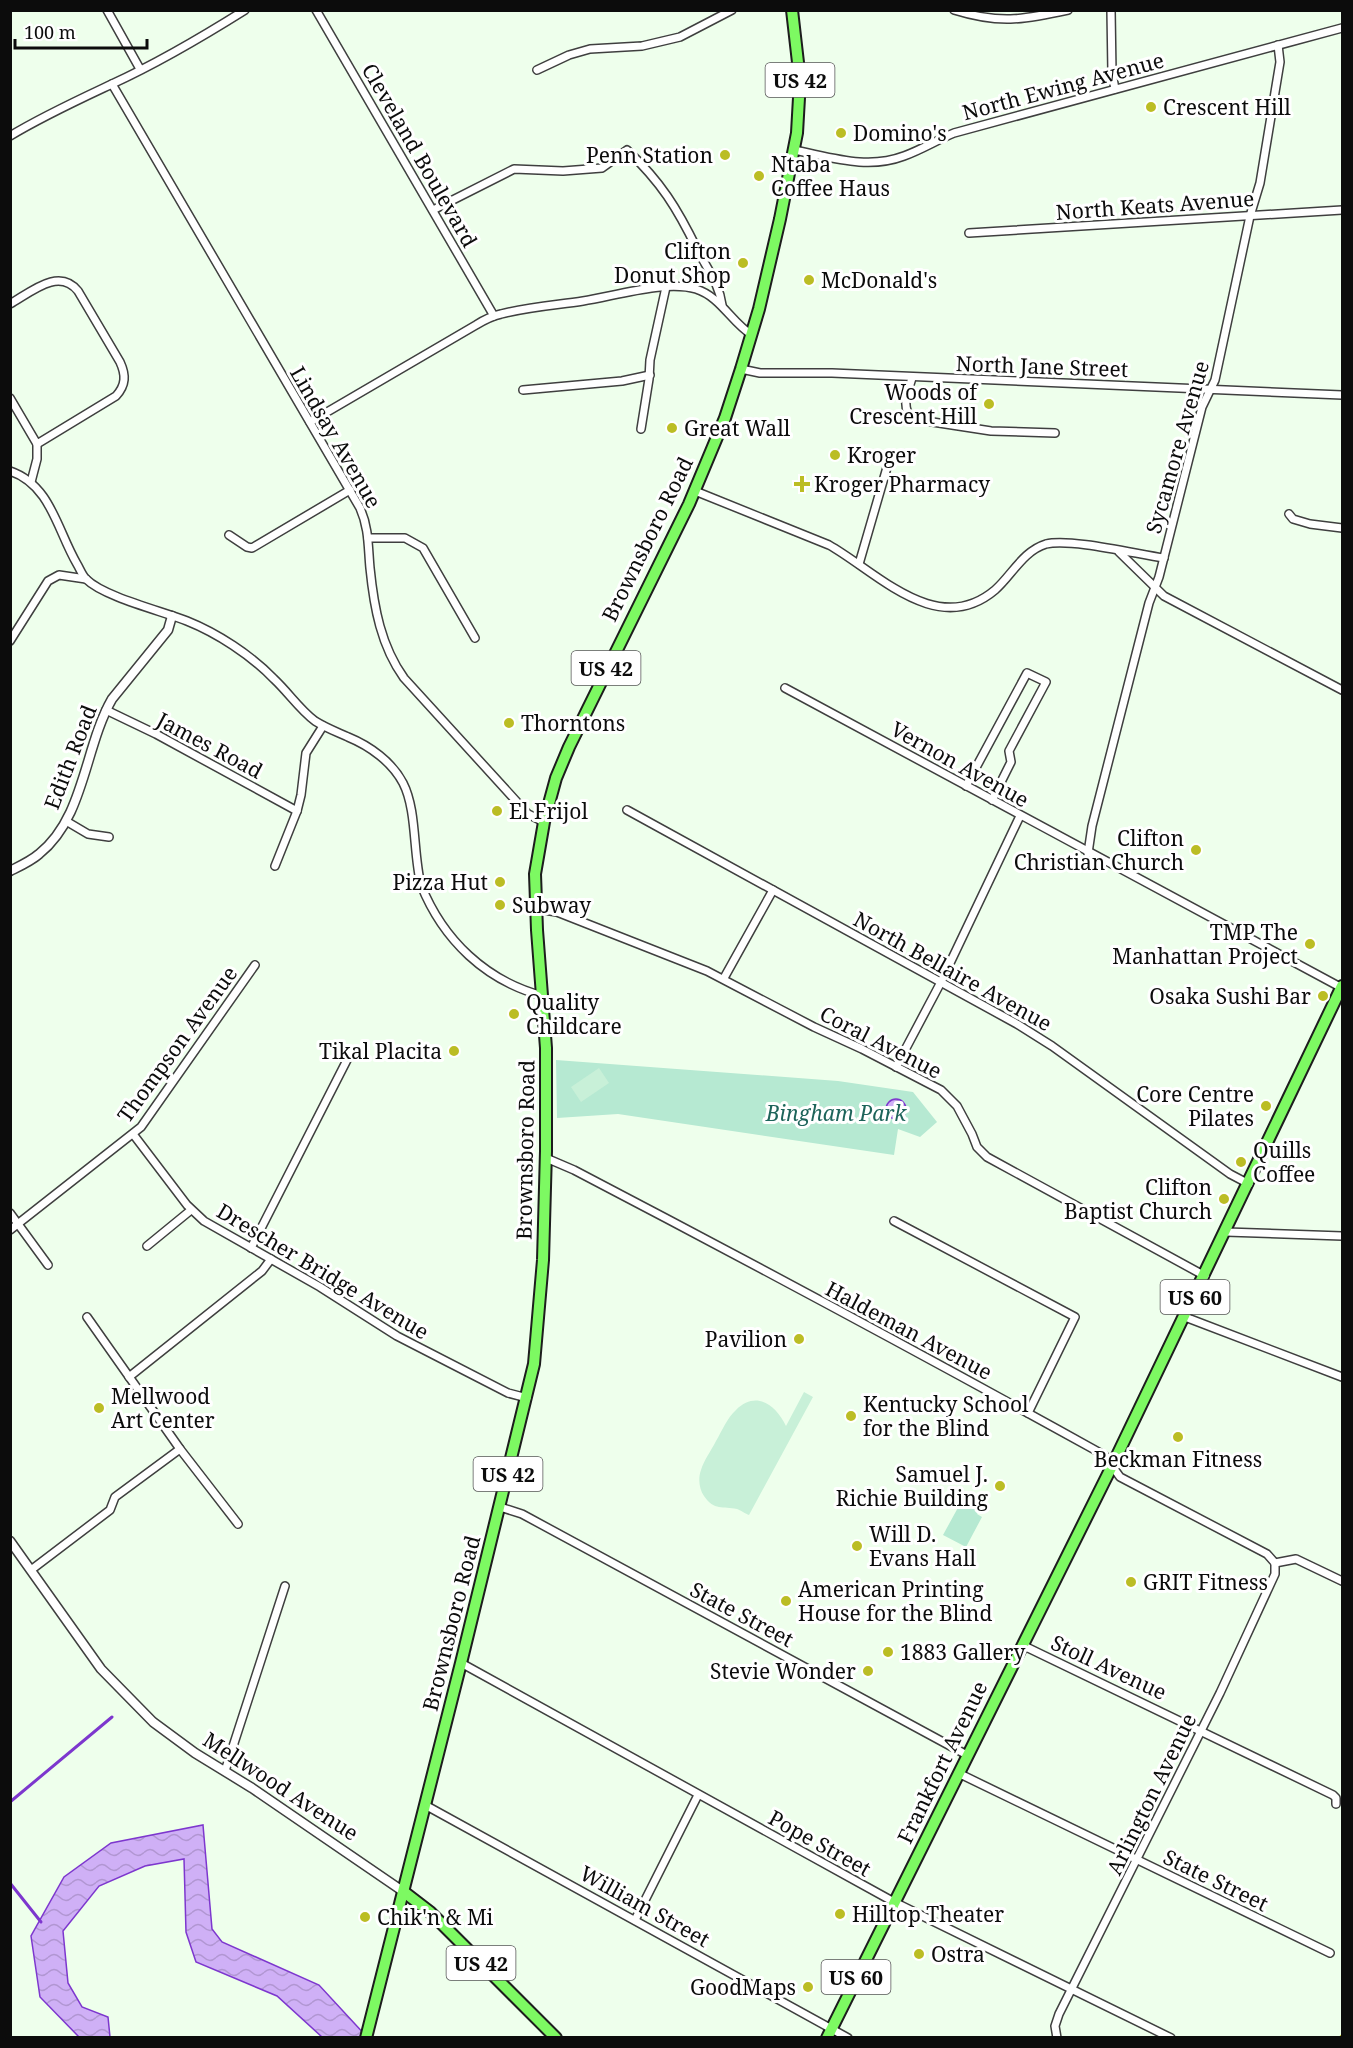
<svg xmlns="http://www.w3.org/2000/svg" width="1353" height="2048" font-family="'Noto Serif',serif">
  <style>
    .park { fill: #b6e9d2 }
    .pitch { fill: #c8f0d8 }
    .water { fill: url(#water-waves); stroke: #7d37ce; stroke-width: 1.5 }
    .lines { fill: none; stroke-linecap: round; stroke-linejoin: round }
    .stream { stroke: #7d37ce; stroke-width: 3 }
    .minor-casing { stroke: #3f3f3f; stroke-width: 10 }
    .tertiary-casing { stroke: #3f3f3f; stroke-width: 11 }
    .primary-casing { stroke: #1d1d1d; stroke-width: 14 }
    .minor { stroke: #fff; stroke-width: 7 }
    .tertiary { stroke: #fff; stroke-width: 8 }
    .primary { stroke: #7df962; stroke-width: 10 }
    .rail-casing { stroke: #bbbd24; stroke-width: 5 }
    .rail { stroke: #fff; stroke-width: 3; stroke-dasharray: 9; stroke-linecap: butt }
    .poi-dot { fill: #bbbd24; stroke: #fff; stroke-width: 2 }
    .labels { text-anchor: middle; dominant-baseline: central; stroke-width: 6; stroke-linejoin: round; paint-order: stroke }
    .shield { fill: #fff; stroke: #555; stroke-width: 1.5 }
    .shield-label { font-size: 20px; font-weight: bold; fill: #0c0c0c }
    .street-label { font-size: 21px; fill: #0c0c0c; stroke: #fff }
    .poi-label { font-size: 21px; fill: #0c0c0c; stroke: #fff; text-anchor: start }
    .park-label { font-size: 21px; font-style: italic; fill: #1d645a; stroke: #fff }
  </style>
  <defs>
    <pattern id="water-waves" width="16" height="10" patternUnits="userSpaceOnUse" patternTransform="scale(1.5)"><rect width="16" height="10" fill="#cfb0f6"/><path d="M0 5q4-4 8 0t8 0" fill="none" stroke="#b196d2"/></pattern>
  </defs>
  <rect width="100%" height="100%" fill="#eeffec"/>
  <g class="park">
    <polygon points="556,1060 838,1081 913,1092 937,1122 920,1137 898,1129 894,1155 618,1114 557,1118"/>
    <polygon points="966,1493 980,1502 981,1506 977,1514 982,1517 966,1547 943,1535"/>
  </g>
  <g class="pitch">
    <polygon points="599,1068 609,1083 581,1102 571,1087"/>
    <path d="M804,1392L813,1397L749,1515C746,1514 740,1510 737,1509C723,1506 714,1511 704,1496C699,1489 698,1478 701,1470C704,1460 711,1451 716,1441C722,1431 727,1418 736,1410C756,1390 776,1405 786,1426Z"/>
  </g>
  <g class="water">
    <circle cx="896" cy="1109" r="10"/>
    <polygon points="203,1825 212,1929 222,1942 319,1985 367,2037 322,2037 277,1996 196,1962 186,1932 184,1859 145,1866 99,1886 63,1931 68,1983 82,2007 108,2017 110,2037 79,2037 40,1997 31,1936 64,1877 111,1843"/>
  </g>
  <g class="lines">
    <g class="stream">
      <polyline points="10,1802 112,1717"/>
      <polyline points="10,1883 41,1922"/>
    </g>
    <g class="minor-casing">
      <g id="minor">
        <polyline points="107,10 140,69"/>
        <polyline points="316,10 494,316"/>
        <path d="M954,10C999,24 1022,20 1068,10"/>
        <polyline points="1111,10 1112,73 1115,89"/>
        <polyline points="537,70 569,55 590,49 642,46 680,37 732,10"/>
        <path d="M112,84L360,508C369,528 368,547 370,568C374,608 381,646 404,678L528,814L544,822"/>
        <path d="M10,136C43,116 78,100 112,84C158,63 202,37 245,10"/>
        <path d="M794,150C831,157 867,170 904,156C921,150 937,140 954,133L1342,28"/>
        <path d="M433,210L514,169L563,171L602,168L627,150C661,182 677,208 697,249C707,269 719,283 722,305"/>
        <polyline points="969,233 1342,210"/>
        <path d="M10,304C31,292 59,267 78,291L120,362C126,375 126,385 116,396L37,444L10,398"/>
        <polyline points="741,369 760,373 832,373 1342,395"/>
        <path d="M912,378C908,392 900,408 913,419L991,431L1055,433"/>
        <polyline points="523,390 622,381 650,375"/>
        <path d="M310,422L476,325C484,320 492,316 501,314C527,307 556,305 583,301C615,296 665,280 696,289C721,297 731,322 752,335"/>
        <polyline points="641,429 649,379 650,360 666,287"/>
        <path d="M10,471C51,485 57,530 77,564C80,569 82,575 86,579C104,597 162,611 187,621C217,633 251,655 274,679C288,692 300,710 315,721C326,728 337,732 348,737C370,746 392,762 403,783C417,810 413,854 421,885C443,940 486,981 543,996"/>
        <polyline points="31,482 37,459 37,444"/>
        <path d="M695,491L829,545C877,572 937,639 995,590C1012,575 1023,551 1046,544C1070,538 1136,554 1164,558"/>
        <polyline points="1289,514 1293,519 1310,524 1342,528"/>
        <polyline points="229,535 247,547 252,548 350,490"/>
        <polyline points="368,538 405,538 423,548 475,638"/>
        <polyline points="1119,552 1164,596 1342,690"/>
        <polyline points="859,564 888,464"/>
        <polyline points="10,641 48,581 59,575 86,579"/>
        <polyline points="785,688 1342,988"/>
        <polyline points="106,710 156,734 297,811"/>
        <polyline points="966,786 1027,673 1046,682 1009,751 1011,762 992,800"/>
        <polyline points="627,810 1017,1024 1052,1046 1230,1174 1249,1184"/>
        <polyline points="66,821 88,834 109,837"/>
        <polyline points="1088,853 1092,826 1149,603 1159,577 1202,407 1215,380 1250,216 1260,183 1280,62 1278,45"/>
        <polyline points="275,866 297,811 301,795 306,753 323,726"/>
        <polyline points="536,909 557,912 707,971 814,1027 862,1049 941,1090 957,1106 972,1134 977,1147 987,1157 1205,1276"/>
        <polyline points="724,978 773,890"/>
        <polyline points="896,1067 941,982 1020,816"/>
        <polyline points="133,1134 187,1205 204,1221 320,1287 397,1336 508,1393 527,1398"/>
        <path d="M546,1158L574,1170C752,1263 929,1358 1104,1455L1120,1477L1267,1554L1275,1563"/>
        <polyline points="10,1213 48,1265"/>
        <polyline points="894,1221 1075,1317 1028,1413"/>
        <polyline points="10,1230 141,1127 255,965"/>
        <polyline points="1226,1232 1342,1236"/>
        <polyline points="147,1246 191,1210"/>
        <polyline points="251,1248 347,1060"/>
        <polyline points="87,1317 180,1449 238,1524"/>
        <polyline points="1185,1317 1342,1377"/>
        <polyline points="129,1377 262,1271 271,1259"/>
        <polyline points="500,1507 522,1514 967,1755"/>
        <polyline points="1275,1563 1296,1559 1342,1581"/>
        <polyline points="31,1570 110,1510 115,1497 180,1449"/>
        <polyline points="1022,1645 1333,1795 1336,1798 1336,1804"/>
        <polyline points="461,1663 894,1902 1171,2038"/>
        <polyline points="225,1771 285,1586"/>
        <polyline points="958,1773 1330,1953"/>
        <polyline points="425,1805 848,2038"/>
        <polyline points="635,1920 698,1795"/>
        <polyline points="1057,2038 1055,2026 1059,2014 1220,1693 1275,1574 1275,1563"/>
      </g>
    </g>
    <g class="tertiary-casing">
      <g id="tertiary">
        <path d="M10,871C20,866 31,861 39,854C85,817 84,748 112,699L168,630L172,616"/>
        <polyline points="10,1541 101,1669 153,1722 195,1753 252,1788 404,1892"/>
      </g>
    </g>
    <g class="primary-casing">
      <g id="primary">
        <polyline points="404,1892 430,1912 556,2038"/>
        <polyline points="366,2038 461,1663 534,1364 543,1260 546,1151 546,1048 537,930 535,874 544,822 556,778 569,747 689,504 725,418 741,369 759,309 780,219 797,133 800,80 792,10"/>
        <polyline points="827,2038 1112,1466 1342,986"/>
      </g>
    </g>
    <use href="#minor" class="minor"/>
    <use href="#tertiary" class="tertiary"/>
    <use href="#primary" class="primary"/>
    <g class="rail-casing">
      <polyline id="rail" points="1342,2038 1342,2037"/>
    </g>
    <use href="#rail" class="rail"/>
  </g>
  <g class="poi-dot">
    <circle cx="1151" cy="107" r="6"/>
    <circle cx="841" cy="133" r="6"/>
    <circle cx="725" cy="155" r="6"/>
    <circle cx="759" cy="176" r="6"/>
    <circle cx="743" cy="263" r="6"/>
    <circle cx="809" cy="280" r="6"/>
    <circle cx="989" cy="404" r="6"/>
    <circle cx="672" cy="428" r="6"/>
    <circle cx="835" cy="455" r="6"/>
    <path d="M799 475h6v6h6v6h-6v6h-6v-6h-6v-6h6z"/>
    <circle cx="509" cy="723" r="6"/>
    <circle cx="497" cy="811" r="6"/>
    <circle cx="1196" cy="850" r="6"/>
    <circle cx="500" cy="882" r="6"/>
    <circle cx="500" cy="905" r="6"/>
    <circle cx="1310" cy="944" r="6"/>
    <circle cx="1323" cy="996" r="6"/>
    <circle cx="514" cy="1014" r="6"/>
    <circle cx="454" cy="1051" r="6"/>
    <circle cx="1266" cy="1106" r="6"/>
    <circle cx="1241" cy="1162" r="6"/>
    <circle cx="1224" cy="1199" r="6"/>
    <circle cx="799" cy="1339" r="6"/>
    <circle cx="99" cy="1408" r="6"/>
    <circle cx="851" cy="1416" r="6"/>
    <circle cx="1178" cy="1437" r="6"/>
    <circle cx="1000" cy="1486" r="6"/>
    <circle cx="857" cy="1546" r="6"/>
    <circle cx="1131" cy="1582" r="6"/>
    <circle cx="786" cy="1601" r="6"/>
    <circle cx="888" cy="1652" r="6"/>
    <circle cx="868" cy="1671" r="6"/>
    <circle cx="840" cy="1914" r="6"/>
    <circle cx="365" cy="1917" r="6"/>
    <circle cx="919" cy="1954" r="6"/>
    <circle cx="808" cy="1987" r="6"/>
  </g>
  <g class="labels">
    <g class="shield">
      <rect x="765.5" y="63" width="69" height="34" rx="4.5"/>
      <rect x="571.5" y="651" width="69" height="34" rx="4.5"/>
      <rect x="1160.5" y="1280" width="69" height="34" rx="4.5"/>
      <rect x="473.5" y="1457" width="69" height="34" rx="4.5"/>
      <rect x="446.5" y="1946" width="69" height="34" rx="4.5"/>
      <rect x="821.5" y="1960" width="69" height="34" rx="4.5"/>
    </g>
    <g class="shield-label">
      <text x="800" y="80">US 42</text>
      <text x="606" y="668">US 42</text>
      <text x="1195" y="1297">US 60</text>
      <text x="508" y="1474">US 42</text>
      <text x="481" y="1963">US 42</text>
      <text x="856" y="1977">US 60</text>
    </g>
    <g class="street-label">
      <text transform="translate(1063 86) rotate(-15)">North Ewing Avenue</text>
      <text transform="translate(420 155) rotate(60)">Cleveland Boulevard</text>
      <text transform="translate(1155 205) rotate(-4)">North Keats Avenue</text>
      <text transform="translate(1042 366) rotate(2)">North Jane Street</text>
      <text transform="translate(336 437) rotate(60)">Lindsay Avenue</text>
      <text transform="translate(1177 447) rotate(-74)">Sycamore Avenue</text>
      <text transform="translate(647 539) rotate(-64)">Brownsboro Road</text>
      <text transform="translate(210 745) rotate(28)">James Road</text>
      <text transform="translate(70 757) rotate(-69)">Edith Road</text>
      <text transform="translate(960 764) rotate(29)">Vernon Avenue</text>
      <text transform="translate(953 971) rotate(29)">North Bellaire Avenue</text>
      <text transform="translate(881 1042) rotate(27)">Coral Avenue</text>
      <text transform="translate(177 1044) rotate(-54)">Thompson Avenue</text>
      <text transform="translate(525 1150) rotate(-89)">Brownsboro Road</text>
      <text transform="translate(323 1271) rotate(31)">Drescher Bridge Avenue</text>
      <text transform="translate(909 1330) rotate(28)">Haldeman Avenue</text>
      <text transform="translate(742 1614) rotate(28)">State Street</text>
      <text transform="translate(451 1623) rotate(-76)">Brownsboro Road</text>
      <text transform="translate(1109 1667) rotate(25)">Stoll Avenue</text>
      <text transform="translate(942 1762) rotate(-64)">Frankfort Avenue</text>
      <text transform="translate(281 1786) rotate(33)">Mellwood Avenue</text>
      <text transform="translate(1151 1794) rotate(-64)">Arlington Avenue</text>
      <text transform="translate(820 1843) rotate(29)">Pope Street</text>
      <text transform="translate(1216 1880) rotate(26)">State Street</text>
      <text transform="translate(645 1906) rotate(29)">William Street</text>
    </g>
    <g class="poi-label">
      <text x="1163" y="107">Crescent Hill</text>
      <text x="853" y="133">Domino's</text>
      <text x="713" y="155" text-anchor="end">Penn Station</text>
      <text x="771" y="164">Ntaba<tspan x="771" dy="24">Coffee Haus</tspan></text>
      <text x="731" y="251" text-anchor="end">Clifton<tspan x="731" dy="24">Donut Shop</tspan></text>
      <text x="821" y="280">McDonald's</text>
      <text x="977" y="392" text-anchor="end">Woods of<tspan x="977" dy="24">Crescent Hill</tspan></text>
      <text x="684" y="428">Great Wall</text>
      <text x="847" y="455">Kroger</text>
      <text x="814" y="484">Kroger Pharmacy</text>
      <text x="521" y="723">Thorntons</text>
      <text x="509" y="811">El Frijol</text>
      <text x="1184" y="838" text-anchor="end">Clifton<tspan x="1184" dy="24">Christian Church</tspan></text>
      <text x="488" y="882" text-anchor="end">Pizza Hut</text>
      <text x="512" y="905">Subway</text>
      <text x="1298" y="932" text-anchor="end">TMP The<tspan x="1298" dy="24">Manhattan Project</tspan></text>
      <text x="1311" y="996" text-anchor="end">Osaka Sushi Bar</text>
      <text x="526" y="1002">Quality<tspan x="526" dy="24">Childcare</tspan></text>
      <text x="442" y="1051" text-anchor="end">Tikal Placita</text>
      <text x="1254" y="1094" text-anchor="end">Core Centre<tspan x="1254" dy="24">Pilates</tspan></text>
      <text x="1253" y="1150">Quills<tspan x="1253" dy="24">Coffee</tspan></text>
      <text x="1212" y="1187" text-anchor="end">Clifton<tspan x="1212" dy="24">Baptist Church</tspan></text>
      <text x="787" y="1339" text-anchor="end">Pavilion</text>
      <text x="111" y="1396">Mellwood<tspan x="111" dy="24">Art Center</tspan></text>
      <text x="863" y="1404">Kentucky School<tspan x="863" dy="24">for the Blind</tspan></text>
      <text x="1178" y="1459" text-anchor="middle">Beckman Fitness</text>
      <text x="988" y="1474" text-anchor="end">Samuel J.<tspan x="988" dy="24">Richie Building</tspan></text>
      <text x="869" y="1534">Will D.<tspan x="869" dy="24">Evans Hall</tspan></text>
      <text x="1143" y="1582">GRIT Fitness</text>
      <text x="798" y="1589">American Printing<tspan x="798" dy="24">House for the Blind</tspan></text>
      <text x="900" y="1652">1883 Gallery</text>
      <text x="856" y="1671" text-anchor="end">Stevie Wonder</text>
      <text x="852" y="1914">Hilltop Theater</text>
      <text x="377" y="1917">Chik'n &amp; Mi</text>
      <text x="931" y="1954">Ostra</text>
      <text x="796" y="1987" text-anchor="end">GoodMaps</text>
    </g>
    <g class="park-label">
      <text x="836" y="1113">Bingham Park</text>
    </g>
  </g>
  <rect width="1353" height="2048" fill="none" stroke="#0c0c0c" stroke-width="24"/>
  <path d="M15 39v9h132v-9" fill="none" stroke="#0c0c0c" stroke-width="3"/>
  <text x="24" y="39" font-size="18" fill="#0c0c0c" stroke="#ffffff" stroke-width="4.5" paint-order="stroke">100 m</text>
</svg>
